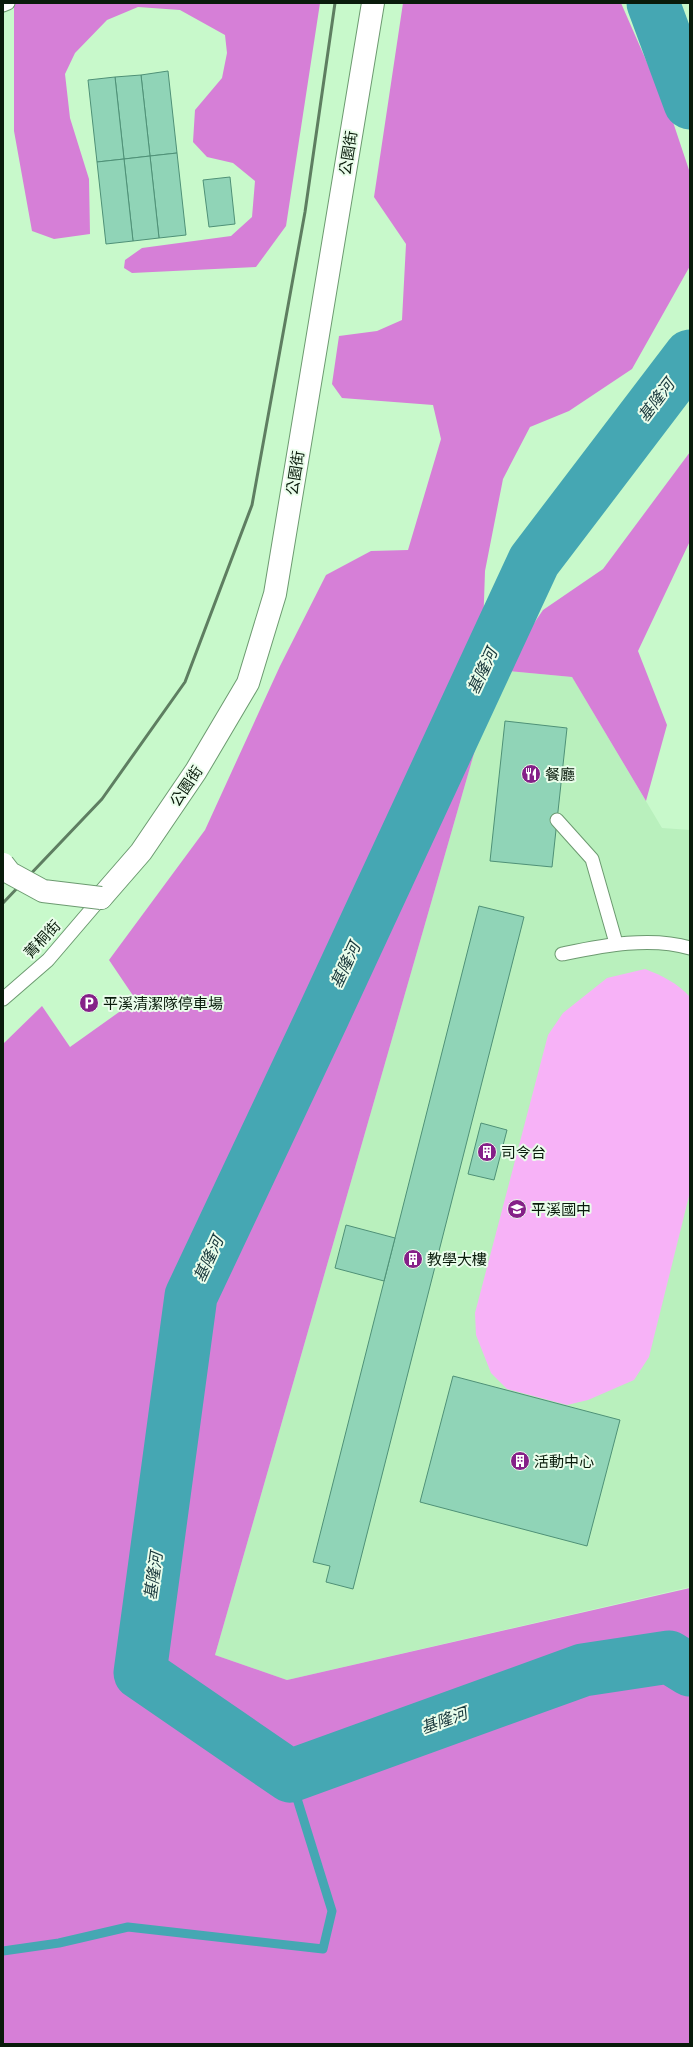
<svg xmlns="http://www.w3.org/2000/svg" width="693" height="2047" font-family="'Titillium Web','Noto Sans TC',sans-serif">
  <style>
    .built { fill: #b9f0bd }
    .green { fill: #f7b2f7 }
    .forest { fill: #d67fd7 }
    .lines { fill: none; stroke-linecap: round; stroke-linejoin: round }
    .stream { stroke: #45a7b3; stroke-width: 9 }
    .river { stroke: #45a7b3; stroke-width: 53 }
    .building { fill: #90d4b7; stroke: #4f9177 }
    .service-casing { stroke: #6c9a70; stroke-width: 15 }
    .tertiary-casing { stroke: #6c9a70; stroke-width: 24 }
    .service { stroke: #fff; stroke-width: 13 }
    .tertiary { stroke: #fff; stroke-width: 22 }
    .rail { stroke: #5e7e61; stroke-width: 3 }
    .tertiary-bridge-casing { stroke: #6c9a70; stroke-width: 24; stroke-linecap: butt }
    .tertiary-bridge { stroke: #fff; stroke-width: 22 }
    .labels { text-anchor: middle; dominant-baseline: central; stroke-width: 4; stroke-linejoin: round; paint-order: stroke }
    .street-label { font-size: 15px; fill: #091b0b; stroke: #eafdeb }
    .poi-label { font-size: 15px; fill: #091b0b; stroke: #eafdeb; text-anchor: start }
    .water-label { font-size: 16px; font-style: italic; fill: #18373b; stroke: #eafdeb }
  </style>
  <rect width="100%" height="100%" fill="#c8f9cb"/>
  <polygon class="built" points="498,670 572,677 662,828 690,830 690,1587 287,1680 215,1655"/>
  <path class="green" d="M645,969C663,976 677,983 690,997V1192L649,1357L634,1380L588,1400L567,1405L507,1389L491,1373L476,1335L475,1313L548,1035L563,1013L607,978Z"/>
  <g class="forest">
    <polygon points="14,3 320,3 286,226 256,267 132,273 124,268 125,260 142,248 231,236 252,217 255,181 233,163 207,157 193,142 195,110 222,78 227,53 225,35 180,10 138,7 107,20 75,53 65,74 70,118 89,179 90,234 54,239 32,231 14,131"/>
    <polygon points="403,3 621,3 673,122 690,173 690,266 632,369 569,411 530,427 503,479 485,571 483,630 526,635 543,610 603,569 690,452 690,541 638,651 667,725 646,801 572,677 498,670 215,1655 287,1680 690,1588 690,2044 3,2044 3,1044 42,1006 70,1047 136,1000 109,960 205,830 280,666 326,575 371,551 408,550 441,439 433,405 342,398 332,384 339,336 377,331 402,320 406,244 374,197"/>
  </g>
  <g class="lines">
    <g class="stream">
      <polyline points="669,1657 690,1648"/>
      <polyline points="3,1951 59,1943 128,1927 323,1949 332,1911 290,1776"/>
    </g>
    <g class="river">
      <polyline points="653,3 690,103"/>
      <polyline points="690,356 534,561 323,1016 191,1296 140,1673 290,1776 583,1670 669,1657 690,1670"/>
    </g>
  </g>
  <g class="building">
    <polygon points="168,71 177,153 150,156 141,75"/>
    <polygon points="141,75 150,156 124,159 115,77"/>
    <polygon points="115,77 124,159 97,162 88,80"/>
    <polygon points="177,153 186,235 159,238 150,156"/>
    <polygon points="150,156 159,238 133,241 124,159"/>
    <polygon points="124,159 133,241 106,244 97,162"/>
    <polygon points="230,177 235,224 209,227 203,180"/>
    <polygon points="505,721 567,728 552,867 490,861"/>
    <polygon points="479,906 524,917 353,1589 326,1582 330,1566 313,1562"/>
    <polygon points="481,1123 507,1130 494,1180 468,1174"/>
    <polygon points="346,1225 395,1238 384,1281 335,1268"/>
    <polygon points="453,1376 620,1420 587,1546 420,1502"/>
  </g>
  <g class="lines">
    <g class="service-casing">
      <g id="service">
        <polyline points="3,5 8,3"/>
        <polyline points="557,820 592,859 616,943"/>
        <path d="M562,954C602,946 649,936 690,948"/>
        <polyline points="3,999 48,960 101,898"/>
      </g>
    </g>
    <g class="tertiary-casing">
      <polyline id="tertiary" points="101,898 141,852 196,771 248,683 275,594 373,3"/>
    </g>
    <use href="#service" class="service"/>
    <use href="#tertiary" class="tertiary"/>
    <polyline class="rail" points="3,903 102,799 185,682 252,505 305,212 335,3"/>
    <g class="tertiary-bridge-casing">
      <polyline id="tertiary-bridge" points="3,864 10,873 43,891 101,898"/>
    </g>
    <use href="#tertiary-bridge" class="tertiary-bridge"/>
  </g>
  <defs>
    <g id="restaurant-disc" transform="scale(1)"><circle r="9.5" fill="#852088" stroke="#eafdeb"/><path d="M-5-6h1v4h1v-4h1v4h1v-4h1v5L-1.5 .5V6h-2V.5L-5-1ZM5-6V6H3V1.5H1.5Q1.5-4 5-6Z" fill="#fff"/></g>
    <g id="parking-disc" transform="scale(1)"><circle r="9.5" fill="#852088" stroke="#eafdeb"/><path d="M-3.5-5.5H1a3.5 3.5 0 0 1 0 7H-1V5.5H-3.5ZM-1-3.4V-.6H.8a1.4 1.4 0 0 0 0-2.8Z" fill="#fff"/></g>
    <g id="building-disc" transform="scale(1)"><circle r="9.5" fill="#852088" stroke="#eafdeb"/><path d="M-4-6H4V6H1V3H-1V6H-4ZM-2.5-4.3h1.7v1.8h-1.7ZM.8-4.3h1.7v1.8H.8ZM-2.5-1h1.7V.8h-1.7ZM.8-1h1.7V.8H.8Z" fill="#fff"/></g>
    <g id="school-disc" transform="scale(1)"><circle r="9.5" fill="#852088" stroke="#eafdeb"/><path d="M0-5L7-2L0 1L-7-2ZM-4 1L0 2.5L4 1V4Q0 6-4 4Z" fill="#fff"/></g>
  </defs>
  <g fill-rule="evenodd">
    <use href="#restaurant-disc" x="531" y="774"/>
    <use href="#parking-disc" x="89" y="1003"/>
    <use href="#building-disc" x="487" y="1152"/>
    <use href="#school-disc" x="517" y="1209"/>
    <use href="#building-disc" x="413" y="1259"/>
    <use href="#building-disc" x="520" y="1461"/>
  </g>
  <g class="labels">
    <g class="street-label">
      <text transform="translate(348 153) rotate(-81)">公園街</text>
      <text transform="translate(295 473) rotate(-81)">公園街</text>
      <text transform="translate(186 786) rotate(-56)">公園街</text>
      <text transform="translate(42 939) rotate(-47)">菁桐街</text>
    </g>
    <g class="poi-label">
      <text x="545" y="774">餐廳</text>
      <text x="103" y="1003">平溪清潔隊停車場</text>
      <text x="501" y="1152">司令台</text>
      <text x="531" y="1209">平溪國中</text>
      <text x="427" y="1259">教學大樓</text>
      <text x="534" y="1461">活動中心</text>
    </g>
    <g class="water-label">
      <text transform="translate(656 400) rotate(-53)">基隆河</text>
      <text transform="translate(482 671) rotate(-65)">基隆河</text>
      <text transform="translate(345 965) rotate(-65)">基隆河</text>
      <text transform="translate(208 1259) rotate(-65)">基隆河</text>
      <text transform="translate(153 1576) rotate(-82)">基隆河</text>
      <text transform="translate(444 1720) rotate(-20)">基隆河</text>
    </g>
  </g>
  <rect width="693" height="2047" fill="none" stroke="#091b0b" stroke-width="8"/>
</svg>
